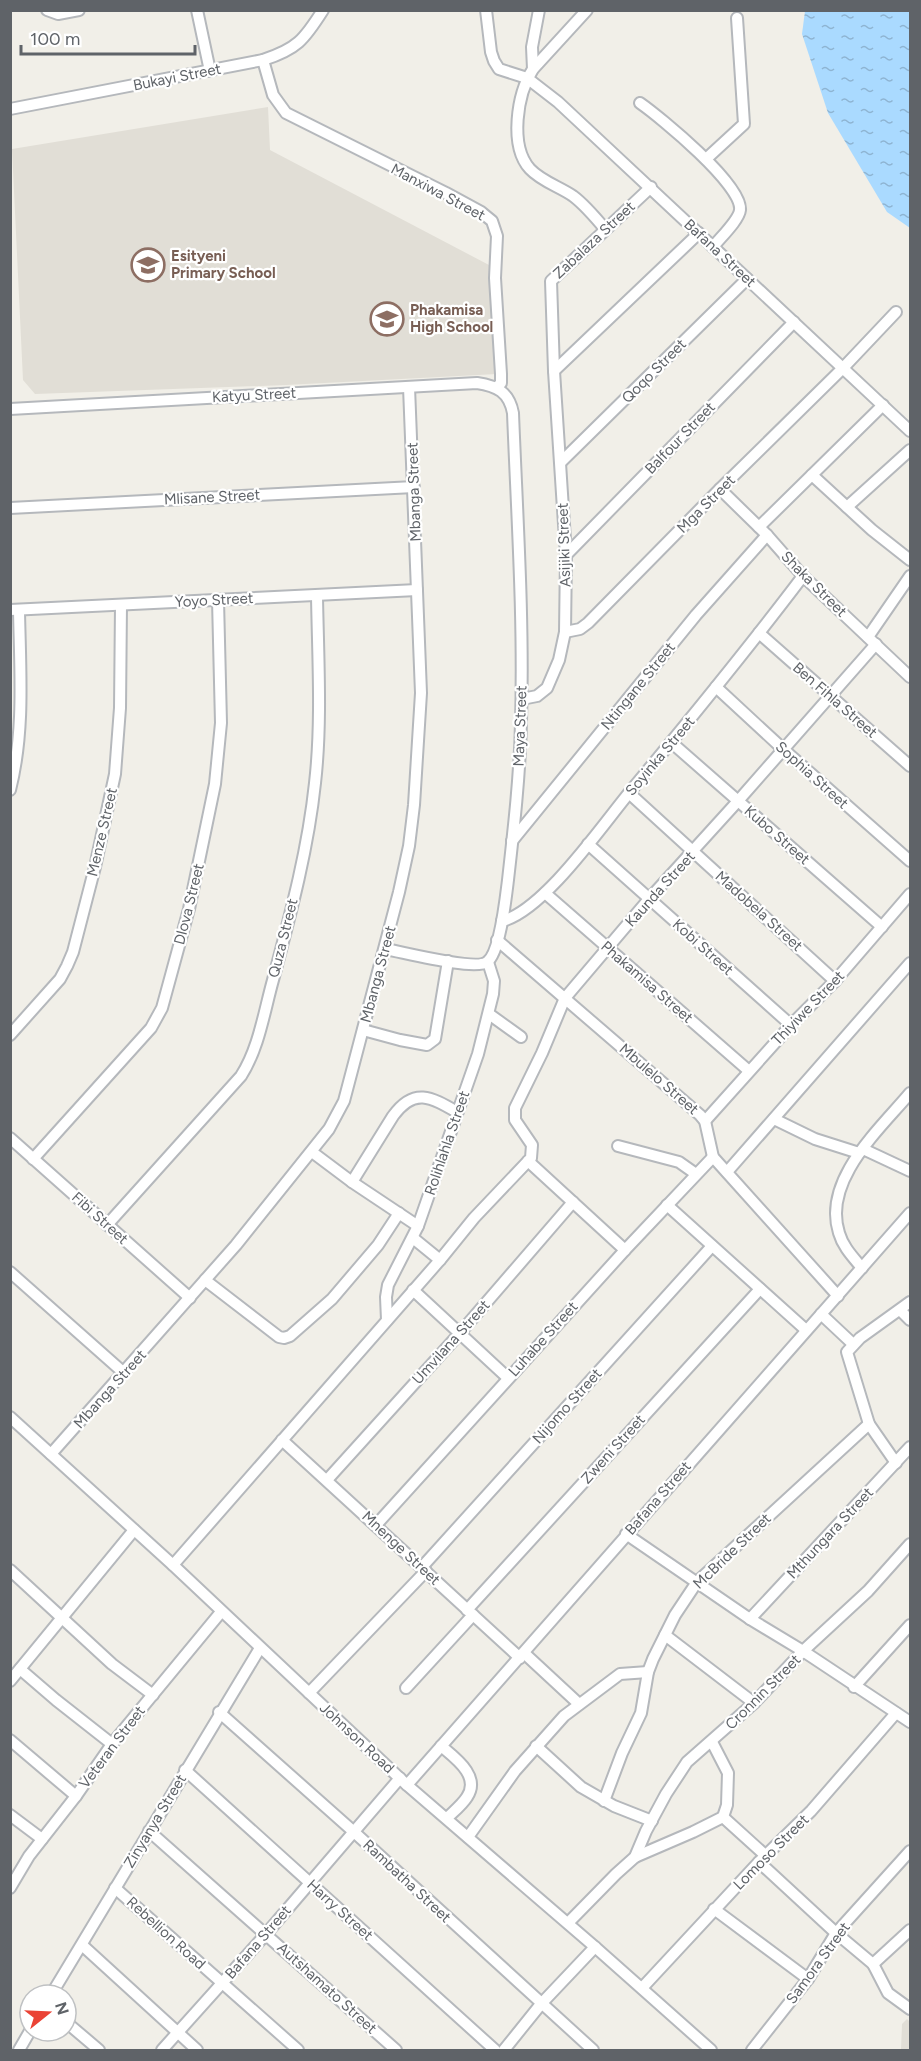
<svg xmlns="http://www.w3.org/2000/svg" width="921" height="2061" font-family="Figtree,sans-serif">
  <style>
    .education { fill: #e1ded6 }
    .water { fill: url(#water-ripples) }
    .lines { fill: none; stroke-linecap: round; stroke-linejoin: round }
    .minor-casing { stroke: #b5b8bc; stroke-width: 14 }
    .minor { stroke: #fff; stroke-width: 10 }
    .labels { text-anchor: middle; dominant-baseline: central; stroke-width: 4.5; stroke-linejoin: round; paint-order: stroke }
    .street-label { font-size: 15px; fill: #5f6368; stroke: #fff }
    .education-label { font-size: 15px; font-weight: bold; fill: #785e54; stroke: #fff; text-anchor: start }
  </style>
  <defs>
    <pattern id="water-ripples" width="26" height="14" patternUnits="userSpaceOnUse" patternTransform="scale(1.5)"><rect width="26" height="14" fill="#aadaff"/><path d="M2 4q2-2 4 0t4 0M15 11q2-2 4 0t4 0" fill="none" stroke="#8eb4d2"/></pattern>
  </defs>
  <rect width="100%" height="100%" fill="#f1efe8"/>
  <g class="education">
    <polygon points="268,107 270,150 489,265 497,374 286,385 35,394 23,380 12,149"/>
    <polygon points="907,2019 910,2022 910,2050 901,2050 902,2024"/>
  </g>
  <polygon class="water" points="805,11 910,11 910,228 887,212 828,113 802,34"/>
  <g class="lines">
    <g class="minor-casing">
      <g id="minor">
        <polyline points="47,10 58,14 79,10"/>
        <polyline points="197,10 210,71"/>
        <polyline points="486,10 491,52 494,61 499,69 527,78 558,102 910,431"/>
        <path d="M587,10L533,69C517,94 509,146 530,169C541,181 560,187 573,196C585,205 595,217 605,229"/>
        <polyline points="263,60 273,95 286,113 446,193 481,212 492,221 497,236 495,278 501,374 501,383 497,387"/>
        <polyline points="533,69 532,47 539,10"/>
        <path d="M640,103C660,117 743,185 740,210C739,220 720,238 713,247"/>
        <path d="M10,109L263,60C297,49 304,40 323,10"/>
        <polyline points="706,159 744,124 737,18"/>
        <polyline points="554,371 699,233"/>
        <path d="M10,409L477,383C497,386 509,392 513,413C517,516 524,619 521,722C520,774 514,827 508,880C506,896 500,953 487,962C475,971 403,952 385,949"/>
        <polyline points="561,462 747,279"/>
        <polyline points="812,475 872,530 910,560"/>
        <polyline points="720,489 767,535 803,576 910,677"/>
        <polyline points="847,507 910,450"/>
        <polyline points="10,508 414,487"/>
        <polyline points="759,527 883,405"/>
        <polyline points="566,555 794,322"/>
        <polyline points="10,610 417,590"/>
        <polyline points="565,632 580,629 588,623 720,489 843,368 896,312"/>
        <polyline points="759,633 910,766"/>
        <polyline points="868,637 910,576"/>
        <polyline points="716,687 783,749 910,861"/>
        <polyline points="522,699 537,696 547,688 559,660 565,632 566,555 554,371 551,281 651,187"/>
        <polyline points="672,743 882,927"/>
        <path d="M10,790C25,731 20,670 19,610"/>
        <polyline points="629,793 835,981"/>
        <polyline points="512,841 696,615 767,535"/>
        <polyline points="588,844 791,1025"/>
        <polyline points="545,893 749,1071"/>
        <path d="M502,921C543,911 601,827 629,793C688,722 747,650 803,576"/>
        <polyline points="497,940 700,1115 705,1121 713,1157 838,1296"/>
        <polyline points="489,1014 521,1037"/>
        <polyline points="363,1030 400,1040 427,1045 435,1039 448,961"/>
        <polyline points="10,1035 60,979 67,966 73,952 95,867 115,774 120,708 121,605"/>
        <polyline points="774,1119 815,1139 859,1153"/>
        <polyline points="705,1121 791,1025 835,981 910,894"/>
        <polyline points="10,1138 190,1298"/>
        <polyline points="618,1146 679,1162 696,1174"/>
        <polyline points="863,1149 910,1171"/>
        <polyline points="312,1152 352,1182 418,1226"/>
        <polyline points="33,1159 151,1028 162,1008 189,909 215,784 221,723 218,600"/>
        <polyline points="528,1161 625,1250"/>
        <polyline points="727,1172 910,963"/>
        <path d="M352,1182L393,1116C414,1087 431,1097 457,1112"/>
        <polyline points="667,1205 806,1330"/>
        <path d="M107,1225L241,1076C259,1048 264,1012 273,980C290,916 308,850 315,783C322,722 318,658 317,596"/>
        <polyline points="413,1238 440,1260"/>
        <path d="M862,1268C853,1257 843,1247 839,1233C822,1180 880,1129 910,1093"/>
        <polyline points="10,1272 124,1373"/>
        <polyline points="205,1280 279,1337 284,1338 290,1336 332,1299 378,1245 399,1213"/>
        <polyline points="413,1290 508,1378"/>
        <polyline points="900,1310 910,1320"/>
        <polyline points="821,1314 853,1344"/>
        <polyline points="387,1320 386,1297 388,1285 418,1226 478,1054 493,994 494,981 488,962"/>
        <polyline points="10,1417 173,1565 407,1785 595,1947 711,2050"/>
        <polyline points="282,1440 520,1658"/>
        <polyline points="51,1454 236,1245 329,1129 344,1101 399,892 409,846 414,805 421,693 409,387"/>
        <polyline points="896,1463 869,1424 847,1352 860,1338 910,1302"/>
        <polyline points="327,1480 460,1333 573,1202"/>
        <polyline points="376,1525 625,1250 713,1157"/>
        <polyline points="626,1534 750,1619 803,1651 910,1722"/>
        <polyline points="173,1565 440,1260 474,1218 531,1158 532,1145 515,1120 515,1108 542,1053 565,998 649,899 738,801 876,644"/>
        <polyline points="422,1567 712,1246"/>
        <polyline points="10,1570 112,1664 153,1695"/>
        <polyline points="467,1610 760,1289"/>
        <polyline points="750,1619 910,1447"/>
        <polyline points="665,1635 754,1703"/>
        <polyline points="524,1653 579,1704"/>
        <polyline points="20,1669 56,1700 112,1744"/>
        <polyline points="10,1681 134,1530"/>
        <polyline points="854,1687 910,1625"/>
        <polyline points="406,1688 473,1615"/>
        <polyline points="309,1693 426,1571"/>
        <polyline points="219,1712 354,1832 593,2050"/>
        <polyline points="10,1740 76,1796"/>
        <polyline points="712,1742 728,1773 727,1805 723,1817"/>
        <path d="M441,1746C455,1758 481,1776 467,1797C462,1805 453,1812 447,1818"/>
        <polyline points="536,1746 581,1787 614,1806 652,1821"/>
        <polyline points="185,1770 495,2050"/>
        <polyline points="407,1785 910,1213"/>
        <polyline points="604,1801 622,1753 641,1713 648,1672 653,1659 675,1615 697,1582 869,1424"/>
        <polyline points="10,1815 42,1839"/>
        <polyline points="723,1817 765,1855"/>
        <polyline points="149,1831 396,2050"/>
        <polyline points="468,1837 515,1771 564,1716 620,1674 648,1672"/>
        <polyline points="635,1857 693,1832 723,1817"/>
        <polyline points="759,1862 836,1933 873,1964 888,1993 910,2009"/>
        <polyline points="10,1888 29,1856 76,1796 112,1744 221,1612"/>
        <polyline points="115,1888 298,2050"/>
        <polyline points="714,1909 808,1979"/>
        <polyline points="568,1923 616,1874 635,1857 646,1831 666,1794 687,1762 754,1703 803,1651 868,1591 910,1544"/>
        <polyline points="82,1945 197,2050"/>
        <polyline points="873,1964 910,1930"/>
        <polyline points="642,1988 759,1862 811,1811 896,1713"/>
        <polyline points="51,1995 260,1648"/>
        <polyline points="66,2022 99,2050"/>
        <polyline points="19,2050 30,2031"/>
        <polyline points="162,2050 266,1934 400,1778"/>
        <polyline points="504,2050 541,2004 595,1947"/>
        <polyline points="752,2050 808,1979 836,1933 910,1851"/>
      </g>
    </g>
    <use href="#minor" class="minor"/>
  </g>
  <defs>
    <g id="school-ring" transform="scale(1.725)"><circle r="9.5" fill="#fff" stroke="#8d6e63" stroke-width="1.5"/><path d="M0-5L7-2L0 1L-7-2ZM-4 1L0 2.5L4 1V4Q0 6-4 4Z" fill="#8d6e63"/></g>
  </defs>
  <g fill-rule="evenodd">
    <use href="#school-ring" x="148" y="265"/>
    <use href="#school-ring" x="387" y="319"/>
  </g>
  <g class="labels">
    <g class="street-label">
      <text transform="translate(177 77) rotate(-11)">Bukayi Street</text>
      <text transform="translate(438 192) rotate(28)">Manxiwa Street</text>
      <text transform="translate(594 240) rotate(-43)">Zabalaza Street</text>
      <text transform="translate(720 253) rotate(43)">Bafana Street</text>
      <text transform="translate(654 371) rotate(-45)">Qoqo Street</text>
      <text transform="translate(254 395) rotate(-3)">Katyu Street</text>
      <text transform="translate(680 438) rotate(-46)">Balfour Street</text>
      <text transform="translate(414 492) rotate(-92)">Mbanga Street</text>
      <text transform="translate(212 497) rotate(-3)">Mlisane Street</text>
      <text transform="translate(706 504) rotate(-45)">Mga Street</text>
      <text transform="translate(564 545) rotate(-92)">Asijiki Street</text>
      <text transform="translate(814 584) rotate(45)">Shaka Street</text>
      <text transform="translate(214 600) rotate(-3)">Yoyo Street</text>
      <text transform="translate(638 686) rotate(-51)">Ntingane Street</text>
      <text transform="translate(835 700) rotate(41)">Ben Fihla Street</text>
      <text transform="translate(520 726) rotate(-88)">Maya Street</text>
      <text transform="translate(660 756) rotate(-50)">Soyinka Street</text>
      <text transform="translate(812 775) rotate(42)">Sophia Street</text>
      <text transform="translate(102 832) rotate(-77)">Menze Street</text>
      <text transform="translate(777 835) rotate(41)">Kubo Street</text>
      <text transform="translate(660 889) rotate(-48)">Kaunda Street</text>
      <text transform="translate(189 904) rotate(-76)">Dlova Street</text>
      <text transform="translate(759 911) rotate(42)">Madobela Street</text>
      <text transform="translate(283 938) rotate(-76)">Quza Street</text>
      <text transform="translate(703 947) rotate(42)">Kobi Street</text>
      <text transform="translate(378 974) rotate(-75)">Mbanga Street</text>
      <text transform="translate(647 982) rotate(41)">Phakamisa Street</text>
      <text transform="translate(808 1008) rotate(-46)">Thiyiwe Street</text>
      <text transform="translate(659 1079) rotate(41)">Mbulelo Street</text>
      <text transform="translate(447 1143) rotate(-71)">Rolihlahla Street</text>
      <text transform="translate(100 1218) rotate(42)">Fibi Street</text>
      <text transform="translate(543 1339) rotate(-48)">Luhabe Street</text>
      <text transform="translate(451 1342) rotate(-48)">Umvilana Street</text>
      <text transform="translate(110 1389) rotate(-48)">Mbanga Street</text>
      <text transform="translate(567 1406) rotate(-48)">Nijomo Street</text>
      <text transform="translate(613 1449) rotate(-48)">Zweni Street</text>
      <text transform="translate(658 1498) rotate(-49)">Bafana Street</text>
      <text transform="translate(830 1533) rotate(-47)">Mthungara Street</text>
      <text transform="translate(401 1548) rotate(43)">Mnenge Street</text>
      <text transform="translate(732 1551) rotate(-44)">McBride Street</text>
      <text transform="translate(763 1692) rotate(-45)">Cronnin Street</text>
      <text transform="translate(357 1738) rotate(43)">Johnson Road</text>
      <text transform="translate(112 1747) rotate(-53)">Veteran Street</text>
      <text transform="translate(155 1821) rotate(-59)">Zinyanya Street</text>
      <text transform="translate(771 1852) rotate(-45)">Lomoso Street</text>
      <text transform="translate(407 1881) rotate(43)">Rambatha Street</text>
      <text transform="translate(340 1910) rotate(42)">Harry Street</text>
      <text transform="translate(166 1933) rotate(42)">Rebellion Road</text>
      <text transform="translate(258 1942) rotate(-49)">Bafana Street</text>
      <text transform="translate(818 1963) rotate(-54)">Samora Street</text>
      <text transform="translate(327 1988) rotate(42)">Autshamato Street</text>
    </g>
    <g class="education-label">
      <text x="171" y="256">Esityeni<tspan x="171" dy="17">Primary School</tspan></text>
      <text x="410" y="310">Phakamisa<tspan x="410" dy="17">High School</tspan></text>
    </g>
  </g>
  <rect width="921" height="2061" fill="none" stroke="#5f6368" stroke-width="24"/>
  <g transform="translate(48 2013) rotate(72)"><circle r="28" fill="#ffffff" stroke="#bfc1c3" stroke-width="1.5"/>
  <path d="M0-4.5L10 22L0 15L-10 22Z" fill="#ea4335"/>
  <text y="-9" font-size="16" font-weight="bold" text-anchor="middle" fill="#5f6368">N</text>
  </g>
  <path d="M21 45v9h174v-9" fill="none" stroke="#5f6368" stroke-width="3"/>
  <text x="30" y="45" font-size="18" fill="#5f6368" stroke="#ffffff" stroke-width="4.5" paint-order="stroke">100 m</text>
</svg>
